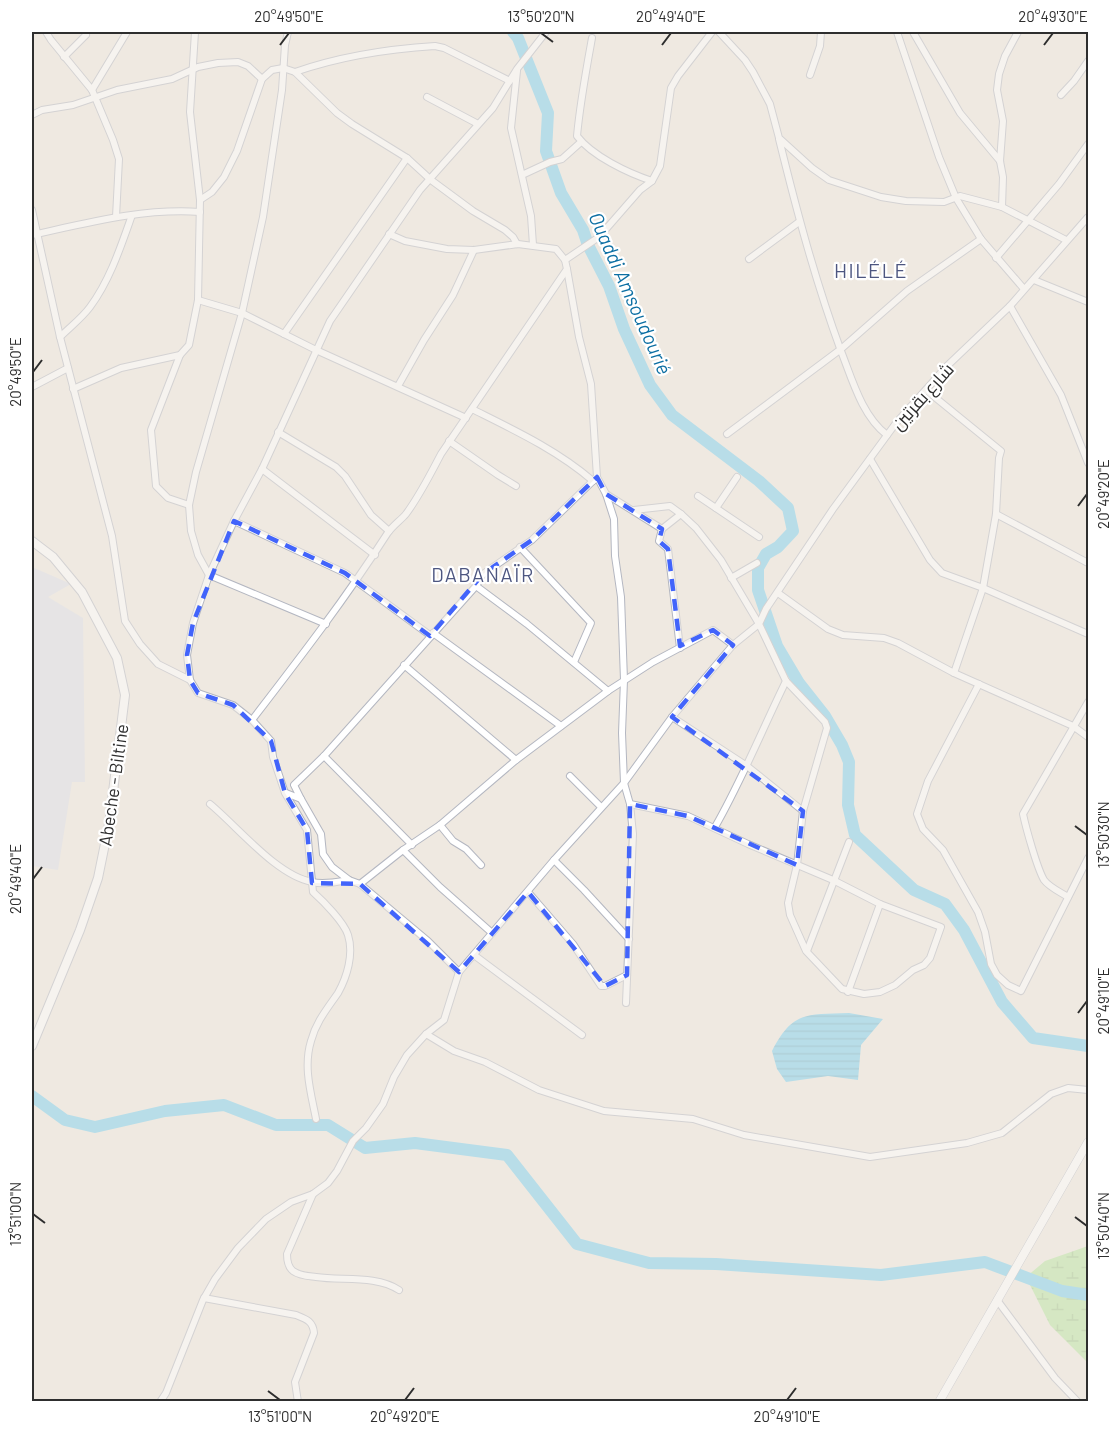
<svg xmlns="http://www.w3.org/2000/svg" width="1120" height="1433" font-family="Barlow,Cairo,sans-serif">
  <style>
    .airport { fill: #dcdee8 }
    .wetland { fill: url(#wetland-marsh) }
    .water { fill: url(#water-rules) }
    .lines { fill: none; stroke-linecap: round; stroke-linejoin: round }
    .river { stroke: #75cff0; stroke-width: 12 }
    .minor-casing { stroke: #b4b7c1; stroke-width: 8 }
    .tertiary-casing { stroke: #b4b7c1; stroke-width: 9 }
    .secondary-casing { stroke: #b4b7c1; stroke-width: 10 }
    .minor { stroke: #fff; stroke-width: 6 }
    .tertiary { stroke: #fff; stroke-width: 8 }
    .secondary { stroke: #fff; stroke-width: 8 }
    .marked { fill: none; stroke: #4264fb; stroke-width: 4.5; stroke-dasharray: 12 8; stroke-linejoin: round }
    .ticks { fill: none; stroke: #2e2e2e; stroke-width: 2 }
    .labels { text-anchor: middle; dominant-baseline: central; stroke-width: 4.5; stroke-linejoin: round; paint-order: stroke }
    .street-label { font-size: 18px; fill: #2e2e2e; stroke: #fff }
    .neighbourhood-label { font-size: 20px; letter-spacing: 1.5px; fill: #4d5680; stroke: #fff }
    .water-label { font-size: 20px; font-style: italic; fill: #0d6fa3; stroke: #fff }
    .neatline { fill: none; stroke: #2e2e2e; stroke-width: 2 }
    .ticks-label { font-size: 15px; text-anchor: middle; fill: #2e2e2e }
  </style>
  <defs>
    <pattern id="wetland-marsh" width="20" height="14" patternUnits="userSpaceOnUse" patternTransform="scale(1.5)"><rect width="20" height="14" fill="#b6e59e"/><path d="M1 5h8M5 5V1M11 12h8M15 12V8" fill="none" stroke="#9dc588"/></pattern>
    <pattern id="water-rules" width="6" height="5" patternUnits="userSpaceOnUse" patternTransform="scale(1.5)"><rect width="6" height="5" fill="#75cff0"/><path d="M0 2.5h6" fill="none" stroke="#66b2ce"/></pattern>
  </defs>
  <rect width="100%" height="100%" fill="#efe9e1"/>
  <polygon class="airport" points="32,567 71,584 48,597 83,618 85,782 72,782 58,870 32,866"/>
  <polygon class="wetland" points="1088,1246 1088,1363 1050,1325 1026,1277 1045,1261"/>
  <path class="water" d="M849,1013L883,1019L861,1045L858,1080L828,1076L786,1082L777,1069L772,1051C793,1010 807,1015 849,1013Z"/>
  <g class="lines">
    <g class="river">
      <polyline points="513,32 518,38 548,113 546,151 561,193 583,230 588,245 609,286 624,329 650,385 672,415 759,481 788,508 793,531 778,547 766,554 758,568 758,590 777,646 799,683 825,716 842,745 849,762 848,805 855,835 914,890 945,904 964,930 1002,1002 1033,1038 1088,1046"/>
      <polyline points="32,1096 65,1120 95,1127 165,1111 224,1105 276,1125 328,1125 365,1148 415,1143 507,1155 577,1244 649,1263 716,1264 881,1275 985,1262 1062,1291 1088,1295"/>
    </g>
    <g class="minor-casing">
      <g id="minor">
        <polyline points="46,32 51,40 92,90 113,140 119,159 116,217"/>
        <polyline points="195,32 190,112 200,200"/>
        <polyline points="288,32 285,45 282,90 263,217 242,313 196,472 189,505 191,531 198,555 209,575 326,624"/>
        <polyline points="719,32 745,60 753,72 770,104 779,138 812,168 829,180 881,197 906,201 944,202 960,196 1002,207 1066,240"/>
        <polyline points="897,32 939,157 956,198 981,239 1024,289"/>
        <polyline points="913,32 960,113 1000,161"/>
        <path d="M592,38C586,71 580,103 577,136C592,156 628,173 652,181"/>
        <polyline points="64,57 86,35"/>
        <polyline points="517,71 511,128 531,216 533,245"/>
        <path d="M295,72C341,56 387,49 435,46L444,48L510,81"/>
        <polyline points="810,75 820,46 821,32"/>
        <polyline points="92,90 127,32"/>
        <polyline points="1061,95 1074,81 1088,61"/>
        <polyline points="427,97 478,124"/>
        <polyline points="32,115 42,110 73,105 117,90 172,79 198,67 218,63 238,62 248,66 262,79"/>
        <path d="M779,139C797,212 815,280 841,351C852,379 862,416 887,435"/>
        <polyline points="522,175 550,162 562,159 581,142"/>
        <polyline points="1002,207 1003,177 1000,161 1003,121 997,90 999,74 1005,56 1018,32"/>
        <polyline points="32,210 60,337 112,536 125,621 140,644 158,664 190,680"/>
        <path d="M32,235C87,223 143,208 200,212"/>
        <polyline points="996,258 1059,184 1088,144"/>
        <polyline points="749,259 799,222"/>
        <polyline points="565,260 599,237 640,190 652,181 660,166 671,88 678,76 712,32"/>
        <polyline points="1034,280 1088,302"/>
        <polyline points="198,300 242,313 316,350 466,418"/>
        <polyline points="1010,306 1061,395 1088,463"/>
        <polyline points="284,334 407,158"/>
        <path d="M60,337C70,327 82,318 90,307C110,280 121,246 132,215"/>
        <polyline points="180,355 151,430 156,486 168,498 189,505"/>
        <polyline points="398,386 424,340 453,295 474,250"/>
        <polyline points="32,387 68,368"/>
        <polyline points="73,389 121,368 180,355 189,345 198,300 200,200 212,192 224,177 237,151 262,79 272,70 283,68 295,72 337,113 352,124 407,158 431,180 473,211 505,230 513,237 517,244"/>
        <polyline points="926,390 1001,451 999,458 996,514 983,588 954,673"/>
        <path d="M472,409C514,430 557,450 593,481"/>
        <polyline points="278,432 336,467 345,476 371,515 389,531"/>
        <polyline points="727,434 841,349 907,291 981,239"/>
        <polyline points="449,441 498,475 516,486"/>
        <polyline points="870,459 930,560 942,573 983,588 1088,634"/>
        <polyline points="262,469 375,555"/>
        <polyline points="597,477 606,494 614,519 615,556 621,597 624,680 622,733 624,783 630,804 633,834 626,1003"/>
        <polyline points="606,494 662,529 659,541 668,549 680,648"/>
        <polyline points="698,496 759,537"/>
        <polyline points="716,508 737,477"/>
        <polyline points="634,510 670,506 681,514"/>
        <polyline points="996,514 1088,563"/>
        <polyline points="234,521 345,573 431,636"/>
        <polyline points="520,547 591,623 574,662"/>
        <polyline points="731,578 757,563"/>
        <polyline points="476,586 527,624 608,691"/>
        <polyline points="778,593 828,629 843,635 884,638 898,643 954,673 1073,726 1088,737"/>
        <polyline points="433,633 561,726"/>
        <polyline points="404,665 516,760"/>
        <polyline points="979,684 928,781 917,814 923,829 943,850 978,912 985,932 991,964 997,975 1008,985 1021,991 1088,858"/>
        <polyline points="672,717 747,766 803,811"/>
        <path d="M252,720C299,659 346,598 387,534C392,526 400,521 406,514C420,495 430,475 441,454L567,269L565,260L556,249L518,244L474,250L447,249L405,241L389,234"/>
        <polyline points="324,756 412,845"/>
        <polyline points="570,776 601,807"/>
        <polyline points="286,793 301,799 294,785 324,756 476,586 483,574 532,540 597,477 591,384 579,337 567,269"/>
        <polyline points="301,799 321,834 323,854 332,867 349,880 360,884"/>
        <path d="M210,804C238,827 276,875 312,882C324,885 337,882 349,880"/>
        <polyline points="630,804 688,816 748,844 833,880 880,904 941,927 930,958 924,965 913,970 895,985 880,992 864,994 842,989 806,951 790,915 788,903 797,865 803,811 827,728 825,722 786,681 759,624 721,560 696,528 681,514 662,529"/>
        <polyline points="440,825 453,841 466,849 481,865"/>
        <path d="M715,827C742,780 762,730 786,681"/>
        <polyline points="403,850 440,887 492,933"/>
        <polyline points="554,860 584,890 629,939"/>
        <polyline points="528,892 573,944 601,986 605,986 627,975"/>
        <path d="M1068,897C1060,892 1049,887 1044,880C1037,868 1026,828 1023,814L1088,702"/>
        <polyline points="807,951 849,842"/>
        <polyline points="474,955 582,1035"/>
        <polyline points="459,972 428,941 360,884 403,850 440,825 516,760 608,691 653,662 713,630 733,645"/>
        <polyline points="848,992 880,904"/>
        <polyline points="426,1034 454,1051 485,1062 539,1090 604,1111 693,1119 744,1135 870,1157 967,1143 1002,1133 1051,1094 1068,1088 1088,1090"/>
        <path d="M316,1119C311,1093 303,1067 311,1041C316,1022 327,1009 338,993C347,977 354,954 348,935C344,922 323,901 313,892L307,830L285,793L273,757L271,741L252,720L233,705L198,693L190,680L187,655L193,623L209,575L234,521L262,469L330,321L420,190L493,108L517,69L546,32"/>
        <path d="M313,1194L287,1254C287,1261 288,1267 293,1271C300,1276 308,1276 316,1277C342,1281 376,1275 399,1290"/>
        <path d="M204,1298L296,1315C306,1319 313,1321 314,1333L295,1382L298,1402"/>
        <polyline points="997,1300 1055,1378 1078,1402"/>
        <polyline points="160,1402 166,1393 203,1300 215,1279 238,1248 266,1219 291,1202 313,1194 328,1183 337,1171 353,1141 366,1128 383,1104 394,1077 407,1055 426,1034 444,1020 459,972 554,860 624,783 672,717 733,645 759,624 766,609 833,509 896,423 947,366 1010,306 1088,217"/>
      </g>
    </g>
    <g class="tertiary-casing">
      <polyline id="tertiary" points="939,1402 1088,1142"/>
    </g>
    <g class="secondary-casing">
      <polyline id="secondary" points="32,541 53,557 82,592 117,658 125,695 109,824 98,878 80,930 32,1046"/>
    </g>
    <use href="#minor" class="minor"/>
    <use href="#tertiary" class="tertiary"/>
    <use href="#secondary" class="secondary"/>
  </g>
  <path d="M0 0H1120V1433H0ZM597,477L606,494L662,529L659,541L668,549L680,646L713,630L733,645L672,717L803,811L797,865L688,816L630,804L627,975L605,986L528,892L459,972L360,884L312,883L307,830L285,793L271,741L233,705L198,693L190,680L187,655L193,623L234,521L345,573L430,636L483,574L532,540Z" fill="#efe9e1" fill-opacity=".55" fill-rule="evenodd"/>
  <path class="marked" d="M597,477L606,494L662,529L659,541L668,549L680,646L713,630L733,645L672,717L803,811L797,865L688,816L630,804L627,975L605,986L528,892L459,972L360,884L312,883L307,830L285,793L271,741L233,705L198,693L190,680L187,655L193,623L234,521L345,573L430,636L483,574L532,540Z"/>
  <path class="ticks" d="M541,33L553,42M280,45L289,33M662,45L671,33M1044,45L1053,33M33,372L42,360M1078,506L1087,494M1075,826L1087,835M33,879L42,867M1078,1013L1087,1001M33,1214L45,1223M1075,1217L1087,1226M268,1391L280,1400M405,1400L414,1388M787,1400L796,1388"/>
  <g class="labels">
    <g class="street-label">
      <text transform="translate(922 396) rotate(-48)">شارع بقرتين</text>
      <text transform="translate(113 785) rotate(-82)">Abeche - Biltine</text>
    </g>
    <g class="neighbourhood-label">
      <text x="871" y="270">HILÉLÉ</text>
      <text x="483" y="574">DABANAÏR</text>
    </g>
    <g class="water-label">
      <text transform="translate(631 293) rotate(66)">Ouaddi Amsoudourié</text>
    </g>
  </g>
  <rect width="1120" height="1433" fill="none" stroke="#ffffff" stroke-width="66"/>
  <rect x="33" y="33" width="1054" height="1367" class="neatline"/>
  <g class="ticks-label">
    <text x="289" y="22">20°49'50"E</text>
    <text x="541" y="22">13°50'20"N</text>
    <text x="671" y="22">20°49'40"E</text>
    <text x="1053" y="22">20°49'30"E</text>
    <text transform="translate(16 372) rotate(-90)" y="5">20°49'50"E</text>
    <text transform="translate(1104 494) rotate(-90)" y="5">20°49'20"E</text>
    <text transform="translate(1104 835) rotate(-90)" y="5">13°50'30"N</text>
    <text transform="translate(16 879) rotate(-90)" y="5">20°49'40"E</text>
    <text transform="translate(1104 1001) rotate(-90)" y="5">20°49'10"E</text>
    <text transform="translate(16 1214) rotate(-90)" y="5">13°51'00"N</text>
    <text transform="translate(1104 1226) rotate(-90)" y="5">13°50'40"N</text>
    <text x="280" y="1422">13°51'00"N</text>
    <text x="405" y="1422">20°49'20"E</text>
    <text x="787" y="1422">20°49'10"E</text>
  </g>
</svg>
